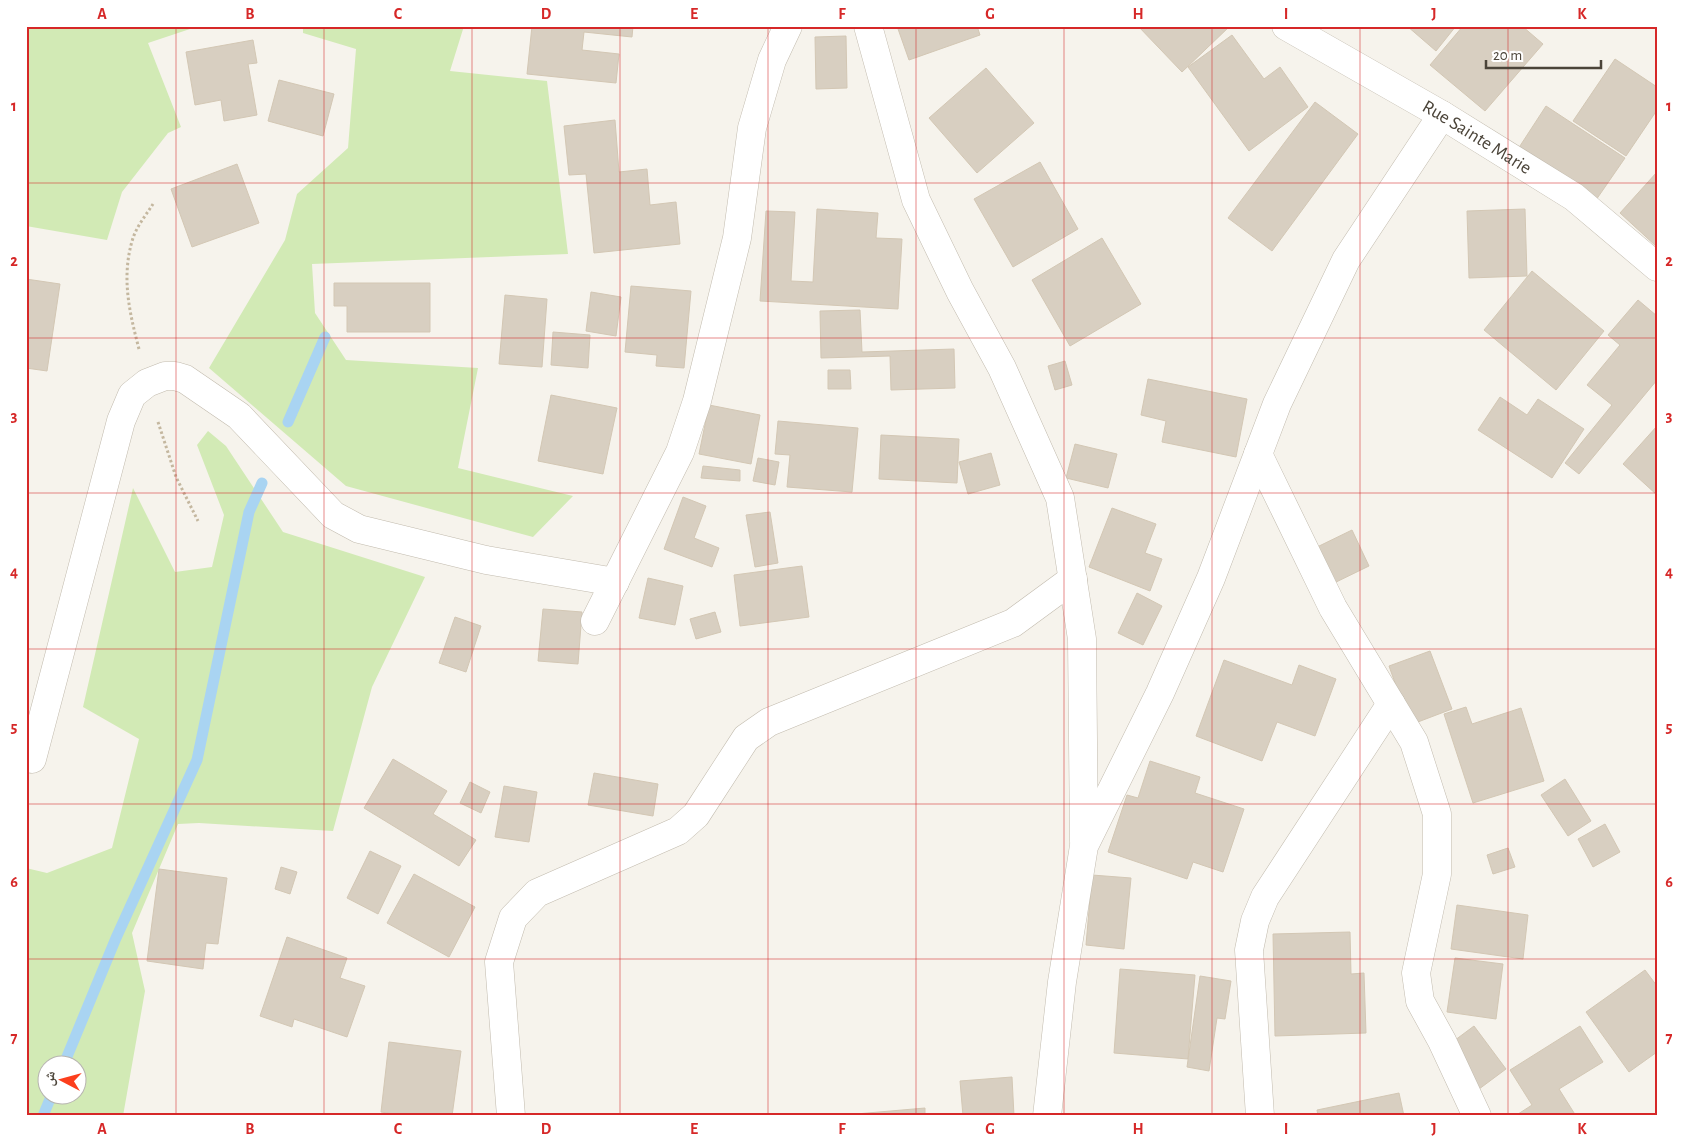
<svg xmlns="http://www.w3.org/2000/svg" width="1683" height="1142" font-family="'Alegreya Sans','Noto Naskh Arabic',sans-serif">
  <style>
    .green { fill: #d2eab5; fill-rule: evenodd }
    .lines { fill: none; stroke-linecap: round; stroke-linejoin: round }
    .stream { stroke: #a9d4f2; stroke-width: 11 }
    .building { fill: #d8cfc1; stroke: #d3c7b4 }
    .street-casing { stroke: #c2bbae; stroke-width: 29 }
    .path { stroke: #c4b79f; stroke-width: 3; stroke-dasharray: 2.5 2.5; stroke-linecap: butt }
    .street { stroke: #fff; stroke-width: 28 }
    .grid { fill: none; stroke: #d62828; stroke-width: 1; stroke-opacity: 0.55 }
    .labels { text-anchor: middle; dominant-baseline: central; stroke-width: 5; stroke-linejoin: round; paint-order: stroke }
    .street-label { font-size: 19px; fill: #4b4439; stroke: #fff }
    .neatline { fill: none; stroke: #d62828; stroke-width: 2 }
    .grid-label { font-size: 16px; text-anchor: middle; font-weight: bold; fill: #d62828 }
  </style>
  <rect width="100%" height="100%" fill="#f6f3ec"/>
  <g class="green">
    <polygon points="26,26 199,26 148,43 181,127 168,133 122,192 107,240 26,226"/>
    <polygon points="303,26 464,26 450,71 547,81 568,254 312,264 315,313 346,360 478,368 458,468 573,496 533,537 346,486 209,368 285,240 297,194 348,148 356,49 303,33"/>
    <path d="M208,431L226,446L283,532L425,577L372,687L333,831L199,823L178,824L132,933L145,991L123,1116H26V868L47,873L112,848L139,739L83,707L133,488L175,572L212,567L224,515L197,445ZM48,1064H78V1094H48Z"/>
  </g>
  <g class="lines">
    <g class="stream">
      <polyline points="288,422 325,337"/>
      <polyline points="64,1064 116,938 197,760 249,512 262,483"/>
      <polyline points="43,1116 52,1094"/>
    </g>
  </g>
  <g class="building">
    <polygon points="532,26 633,26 632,37 584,32 582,50 619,54 616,83 527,74"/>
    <polygon points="897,26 977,26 980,35 909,60"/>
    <polygon points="1138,26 1230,26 1182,72"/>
    <polygon points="1407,26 1456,26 1436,51"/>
    <polygon points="1463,26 1522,26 1543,44 1485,111 1430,65"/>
    <polygon points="1232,35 1264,79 1280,67 1308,107 1249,151 1188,67"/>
    <polygon points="846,36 847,88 816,89 815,37"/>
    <polygon points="253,40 257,63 248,64 257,115 224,121 221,100 195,105 186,52"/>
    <polygon points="1615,59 1657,87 1657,110 1626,156 1573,121"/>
    <polygon points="986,68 1034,123 977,173 929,118"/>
    <polygon points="279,80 334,94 323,136 268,121"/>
    <polygon points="1315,102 1358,134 1272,251 1228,218"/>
    <polygon points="1546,106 1625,158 1596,200 1518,149"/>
    <polygon points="615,120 619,172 647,169 650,205 676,202 680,244 594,253 586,174 569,175 564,126"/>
    <polygon points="1040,162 1078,229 1013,267 974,199"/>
    <polygon points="237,164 259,223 192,247 171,189"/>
    <polygon points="1657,172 1657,247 1620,213"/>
    <polygon points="817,209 878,213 876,238 902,239 898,309 760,301 766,211 795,212 791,281 813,282"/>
    <polygon points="1525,209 1527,276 1469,278 1467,211"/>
    <polygon points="1102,238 1141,304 1070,346 1032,280"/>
    <polygon points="1532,271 1604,331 1556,390 1484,330"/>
    <polygon points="26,279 60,284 47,371 26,368"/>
    <polygon points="334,283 430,283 430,332 347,332 347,306 334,306"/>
    <polygon points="631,286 691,291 684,368 656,366 657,355 625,352"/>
    <polygon points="591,292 621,297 616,336 586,331"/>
    <polygon points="505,295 547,299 542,367 499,364"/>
    <polygon points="1638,300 1657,316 1657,380 1579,474 1565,463 1612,405 1587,385 1620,345 1608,335"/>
    <polygon points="860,310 862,352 954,349 955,388 891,390 890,356 821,358 820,311"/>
    <polygon points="553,332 590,335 588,368 551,365"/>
    <polygon points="1065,361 1072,385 1055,390 1048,366"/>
    <polygon points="828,370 850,370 851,389 828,389"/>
    <polygon points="1148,379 1247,399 1236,457 1162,442 1166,421 1141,415"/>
    <polygon points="551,395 617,408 603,474 538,461"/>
    <polygon points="1500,397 1527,415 1538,399 1584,429 1552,478 1478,430"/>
    <polygon points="709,405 760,415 751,464 699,454"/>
    <polygon points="778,421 858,428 852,492 787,487 790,455 775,454"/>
    <polygon points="1657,426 1657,495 1623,464"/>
    <polygon points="881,435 959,439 957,483 879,479"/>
    <polygon points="1075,444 1117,454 1108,488 1066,478"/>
    <polygon points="991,453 1000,485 968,494 959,462"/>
    <polygon points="758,458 779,462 775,485 753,481"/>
    <polygon points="703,466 740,470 740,481 701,478"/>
    <polygon points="683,497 706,506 694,538 719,548 712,567 664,549"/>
    <polygon points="1112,508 1156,524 1145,553 1162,559 1150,591 1089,567"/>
    <polygon points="770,512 778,563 755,567 746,515"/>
    <polygon points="1352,530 1369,566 1330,585 1313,549"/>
    <polygon points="802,566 809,617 740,626 734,575"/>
    <polygon points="648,578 683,586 675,625 639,618"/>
    <polygon points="1137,593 1162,606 1143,645 1118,633"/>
    <polygon points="543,609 582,612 578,664 538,661"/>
    <polygon points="715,612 721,632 696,639 690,619"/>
    <polygon points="455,617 481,626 466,672 439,663"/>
    <polygon points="1430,651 1452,709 1410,725 1389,666"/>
    <polygon points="1224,660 1292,685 1299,665 1336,679 1315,736 1277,722 1262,761 1196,736"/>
    <polygon points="1466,707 1472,724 1521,708 1544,781 1473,803 1444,714"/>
    <polygon points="393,759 447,791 433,814 476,840 459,866 364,808"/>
    <polygon points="1150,761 1200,777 1195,793 1244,809 1223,872 1193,862 1187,879 1108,852 1127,795 1138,798"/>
    <polygon points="594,773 658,784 653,816 588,805"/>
    <polygon points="1565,779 1591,821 1568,836 1541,795"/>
    <polygon points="470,782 490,792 481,813 460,803"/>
    <polygon points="504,786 537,792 529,842 495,837"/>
    <polygon points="1605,824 1620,852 1593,867 1578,839"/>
    <polygon points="1508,848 1515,867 1493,874 1487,855"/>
    <polygon points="370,851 401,866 378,914 347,898"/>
    <polygon points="281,867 297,872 290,894 275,889"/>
    <polygon points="159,869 227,878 218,944 206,943 203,969 147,961"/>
    <polygon points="414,874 475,907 449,957 387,923"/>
    <polygon points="1092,875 1131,878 1124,949 1086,945"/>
    <polygon points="1457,905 1528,915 1523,959 1451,949"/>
    <polygon points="1350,932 1351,974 1364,973 1366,1033 1275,1036 1273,934"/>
    <polygon points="287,937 347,958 340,978 365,986 347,1037 294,1019 292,1027 260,1016"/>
    <polygon points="1455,958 1503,964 1496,1019 1447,1012"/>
    <polygon points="1120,969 1195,975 1188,1059 1114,1053"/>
    <polygon points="1645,970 1657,986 1657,1052 1629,1072 1586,1012"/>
    <polygon points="1200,976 1231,981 1225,1019 1217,1018 1209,1071 1187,1067"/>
    <polygon points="1474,1026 1506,1069 1467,1098 1435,1055"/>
    <polygon points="1580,1026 1603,1062 1559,1089 1576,1116 1515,1116 1532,1105 1510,1070"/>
    <polygon points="389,1042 461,1051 452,1116 407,1116 381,1112"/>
    <polygon points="1012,1077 1014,1116 963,1116 960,1081"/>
    <polygon points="1399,1093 1404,1116 1318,1116 1317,1110"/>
    <polygon points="925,1108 925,1116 833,1116"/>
  </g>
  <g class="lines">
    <g class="street-casing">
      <g id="street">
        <polyline points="868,26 916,200 960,291 1002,368 1060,498 1082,639 1084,841"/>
        <path id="s1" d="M1286,26L1442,115L1574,197L1657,267"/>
        <polyline points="1258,454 1333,608 1414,742 1437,814 1437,874 1416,973 1420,1001 1442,1041 1477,1116"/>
        <polyline points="595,621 680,452 697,401 737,238 752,128 772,60 788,26"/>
        <polyline points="32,759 121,421 132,395 147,383 165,376 175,376 185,379 239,416 333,515 359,529 486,560 615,582"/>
        <polyline points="511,1116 499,962 513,918 537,893 678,831 696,815 746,738 769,722 1013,623 1073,579"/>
        <polyline points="1047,1116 1062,982 1084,846 1160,693 1211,578 1277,404 1346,260 1442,115"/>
        <polyline points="1260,1116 1249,950 1255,921 1265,897 1391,704"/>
      </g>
    </g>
    <g class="path">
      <path d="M139,349C129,311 121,276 133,238C137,226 146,215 153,204"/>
      <polyline points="158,422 176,477 198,521"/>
    </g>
    <use href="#street" class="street"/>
  </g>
  <path class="grid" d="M176,26V1116M324,26V1116M472,26V1116M620,26V1116M768,26V1116M916,26V1116M1064,26V1116M1212,26V1116M1360,26V1116M1508,26V1116M26,183H1657M26,338H1657M26,493H1657M26,649H1657M26,804H1657M26,959H1657"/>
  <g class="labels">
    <g class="street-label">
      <text stroke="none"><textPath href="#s1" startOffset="221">Rue Sainte Marie</textPath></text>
    </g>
  </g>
  <rect width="1683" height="1142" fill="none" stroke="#ffffff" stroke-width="55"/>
  <g transform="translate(62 1080) rotate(276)"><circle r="24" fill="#ffffff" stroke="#b7b4b0"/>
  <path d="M0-4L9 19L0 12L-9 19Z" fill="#fc3f1d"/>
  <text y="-8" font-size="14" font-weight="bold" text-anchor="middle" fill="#4b4439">ش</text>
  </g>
  <path d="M1486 60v8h115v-8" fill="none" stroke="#4b4439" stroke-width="2.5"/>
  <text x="1493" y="60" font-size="15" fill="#4b4439" stroke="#ffffff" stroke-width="4" paint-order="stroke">20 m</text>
  <rect x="28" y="28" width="1628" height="1086" class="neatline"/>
  <g class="grid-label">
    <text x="102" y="19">A</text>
    <text x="250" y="19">B</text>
    <text x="398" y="19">C</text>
    <text x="546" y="19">D</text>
    <text x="694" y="19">E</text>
    <text x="842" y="19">F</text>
    <text x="990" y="19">G</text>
    <text x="1138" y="19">H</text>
    <text x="1286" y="19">I</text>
    <text x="1434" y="19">J</text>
    <text x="1582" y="19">K</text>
    <text x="14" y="111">1</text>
    <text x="1669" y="111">1</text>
    <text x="14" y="266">2</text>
    <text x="1669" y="266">2</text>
    <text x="14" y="421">3</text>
    <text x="1669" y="421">3</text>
    <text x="14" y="577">4</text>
    <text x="1669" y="577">4</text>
    <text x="14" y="732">5</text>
    <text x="1669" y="732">5</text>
    <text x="14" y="887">6</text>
    <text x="1669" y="887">6</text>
    <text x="14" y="1043">7</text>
    <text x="1669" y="1043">7</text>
    <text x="102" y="1134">A</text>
    <text x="250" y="1134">B</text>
    <text x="398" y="1134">C</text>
    <text x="546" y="1134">D</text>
    <text x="694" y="1134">E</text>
    <text x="842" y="1134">F</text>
    <text x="990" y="1134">G</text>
    <text x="1138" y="1134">H</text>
    <text x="1286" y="1134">I</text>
    <text x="1434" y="1134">J</text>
    <text x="1582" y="1134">K</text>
  </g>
</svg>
